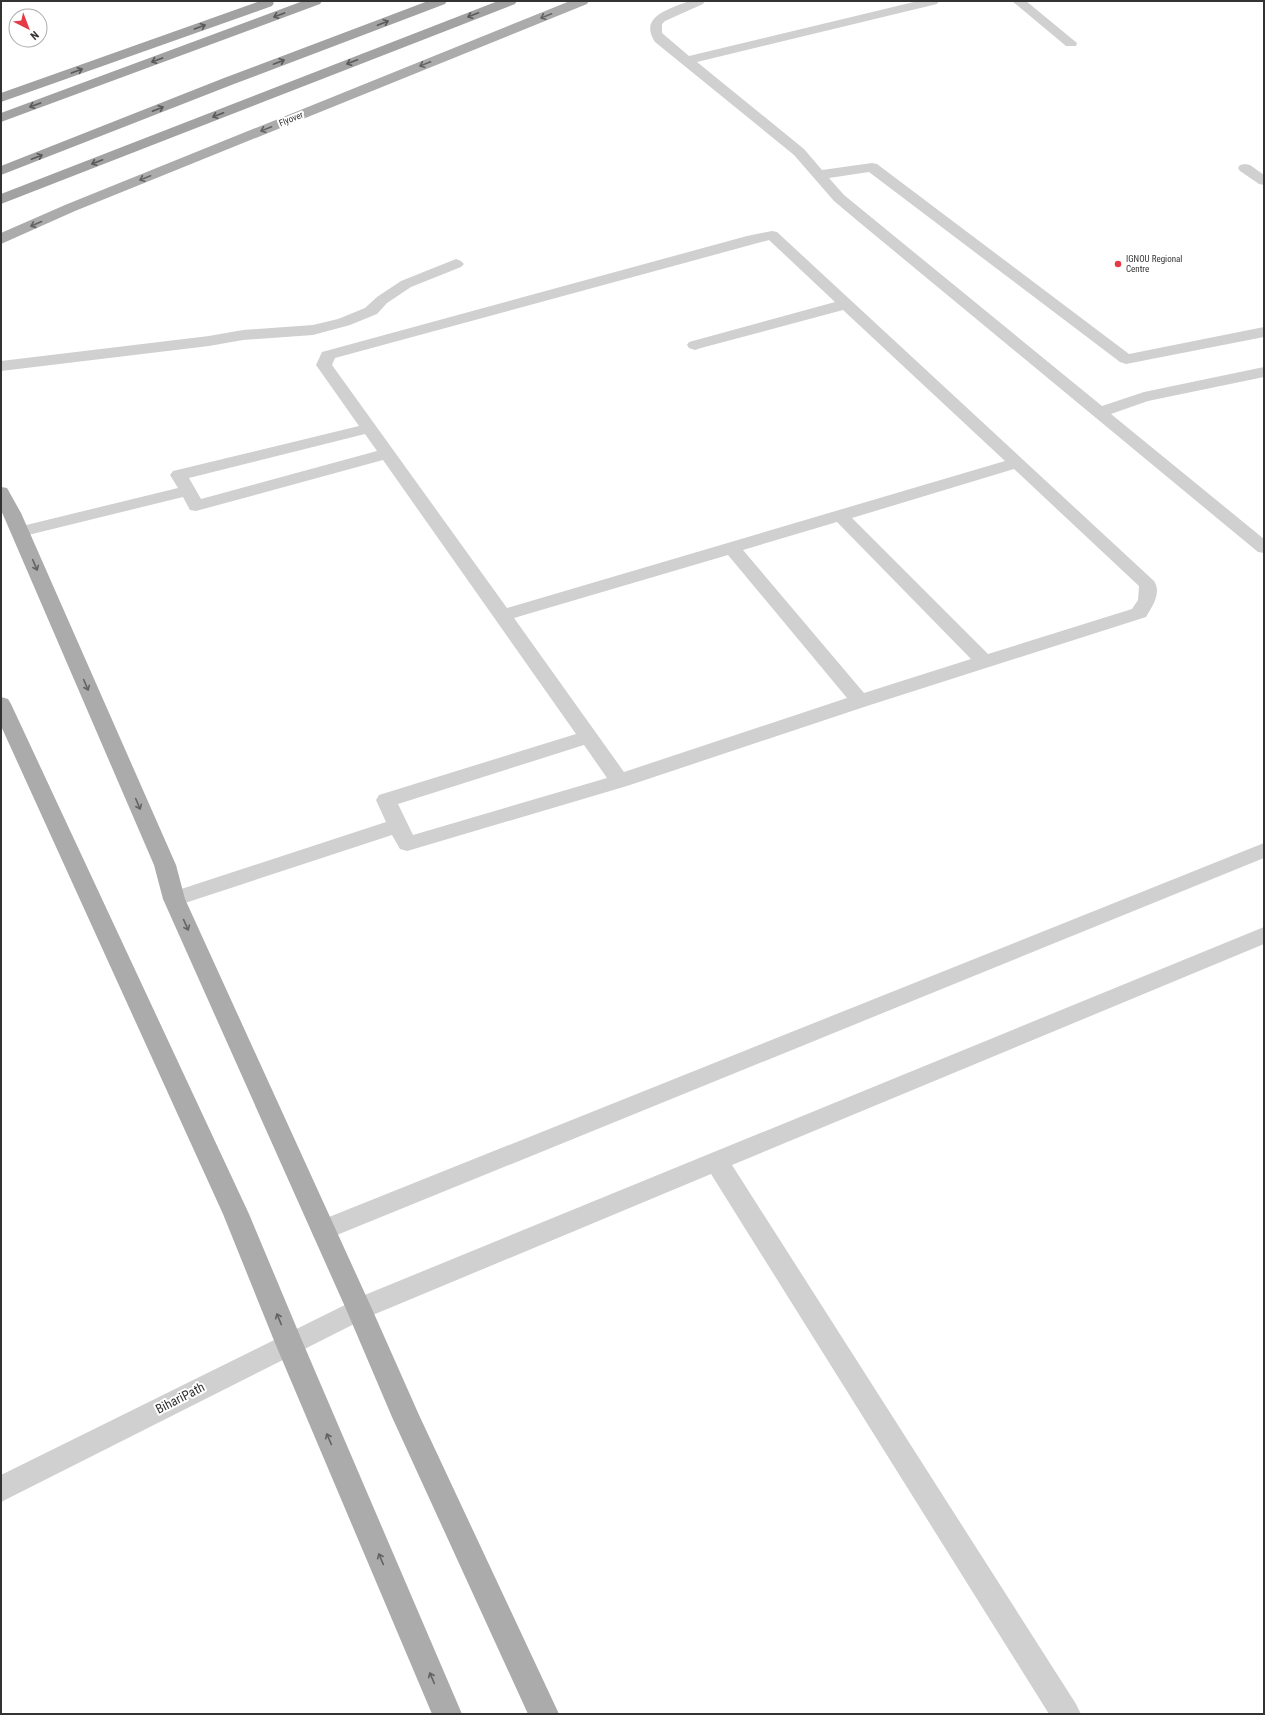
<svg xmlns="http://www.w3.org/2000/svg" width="1265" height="1715" font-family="'Roboto Condensed',sans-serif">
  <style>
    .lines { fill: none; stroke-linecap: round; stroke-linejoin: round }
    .service { fill: #d0d0d0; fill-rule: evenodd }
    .minor { fill: #d0d0d0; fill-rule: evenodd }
    .primary { fill: #ababab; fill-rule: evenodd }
    .trunk { fill: #a2a2a2; fill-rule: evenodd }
    .oneway { stroke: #5a5a5a }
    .oneway2 { stroke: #636363 }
    .poi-dot { fill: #e63946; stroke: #fff; stroke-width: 1.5 }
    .labels { text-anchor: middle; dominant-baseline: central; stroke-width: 4; stroke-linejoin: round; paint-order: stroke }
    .far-street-label { font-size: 9px; fill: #333; stroke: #fff }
    .far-poi-label { font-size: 9px; fill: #333; stroke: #fff; text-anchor: start }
    .near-street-label { font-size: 13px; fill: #333; stroke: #fff }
  </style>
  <rect width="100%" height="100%" fill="#fff"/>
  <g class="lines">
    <g class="service">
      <path d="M689,1H705L703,4L665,21L662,24V33L689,56L918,1H939L937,4L697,62L804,149L822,170L872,163L877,164L1129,354L1264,327V337L1126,364L1120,362L869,172L829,178L844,195L1102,406L1144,392L1264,367V377L1148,401L1111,414L1264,539V553L1258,552L859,222L834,201L794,155L655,42C638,16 670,9 689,1Z"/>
      <polygon points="1012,1 1026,1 1077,43 1076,46 1066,46"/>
      <polygon points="1245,164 1250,165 1264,175 1264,185 1259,184 1240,171 1238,168 1240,165"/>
      <path d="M772,231L777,232L1154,581C1162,593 1152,607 1146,617L867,706L627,786L414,849L407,851L400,849L392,835L182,904L174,907L166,904L163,899L166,894L386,822L376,800L379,795L576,734L383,460L196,511L190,510L183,497L20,537L14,536L11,532L14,528L178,488L170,475L173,471L359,426L316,365L322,352L747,236ZM769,240L835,302L689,342L687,345L689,348L695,350L701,348L843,310L1005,461L507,608L332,365L335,358ZM365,434L377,451L201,499L189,478ZM1014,469L1139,586L1138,600L1132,609L988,654L852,518ZM837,522L971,659L864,693L743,550ZM728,555L847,698L624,772L514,618ZM584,745L607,778L413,835L398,804Z"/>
      <polygon points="456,259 461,261 464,264 461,267 411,287 387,303 377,314 350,325 313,335 243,340 209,346 1,371 1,361 209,336 243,330 313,325 338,319 365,308 377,297 401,281"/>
      <polygon points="1264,843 1264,858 332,1237 323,1240 314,1237 311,1230 314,1223"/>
      <polygon points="1264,927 1264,944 732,1165 1076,1704 1081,1714 1049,1714 711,1174 368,1317 359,1320 350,1317 346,1309 350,1301"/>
    </g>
    <polygon class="minor" points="359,1298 368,1301 372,1309 368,1317 1,1502 1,1475"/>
    <g class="primary">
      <polygon points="570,1 589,1 587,4 75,211 1,244 1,233 65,205"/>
      <polygon points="1,487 7,488 21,513 176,865 185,899 372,1309 419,1415 559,1714 528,1714 392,1417 346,1309 163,899 154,865 1,510"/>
      <polygon points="1,697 8,699 11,704 249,1214 303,1343 462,1714 432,1714 275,1343 223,1214 1,726"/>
    </g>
    <g class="trunk">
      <polygon points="260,1 272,1 274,3 272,6 1,102 1,93"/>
      <polygon points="303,1 322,1 320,4 1,122 1,113"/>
      <polygon points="428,1 447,1 445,4 234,84 1,175 1,166 224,78"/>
      <polygon points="498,1 517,1 515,4 1,204 1,194"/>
    </g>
  </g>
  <defs><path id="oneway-shaft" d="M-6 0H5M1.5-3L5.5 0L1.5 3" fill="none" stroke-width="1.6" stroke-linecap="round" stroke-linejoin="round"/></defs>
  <g class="oneway">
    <use href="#oneway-shaft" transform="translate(279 15) rotate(160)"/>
    <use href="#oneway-shaft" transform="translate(473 15) rotate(159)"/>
    <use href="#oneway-shaft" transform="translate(383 23) rotate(-21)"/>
    <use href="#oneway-shaft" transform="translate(200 27) rotate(-20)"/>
    <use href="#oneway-shaft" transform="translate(157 60) rotate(160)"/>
    <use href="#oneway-shaft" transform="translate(279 62) rotate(-21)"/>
    <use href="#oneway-shaft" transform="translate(352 62) rotate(159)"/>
    <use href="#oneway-shaft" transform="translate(77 71) rotate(-20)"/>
    <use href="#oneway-shaft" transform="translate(35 105) rotate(160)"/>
    <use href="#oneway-shaft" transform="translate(158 109) rotate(-21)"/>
    <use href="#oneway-shaft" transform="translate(218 115) rotate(159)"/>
    <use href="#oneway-shaft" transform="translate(37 157) rotate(-21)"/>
    <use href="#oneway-shaft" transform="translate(97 162) rotate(159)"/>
  </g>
  <g class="oneway2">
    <use href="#oneway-shaft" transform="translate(546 16) rotate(158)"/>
    <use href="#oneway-shaft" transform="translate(425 64) rotate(158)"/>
    <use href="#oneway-shaft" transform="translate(266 129) rotate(158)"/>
    <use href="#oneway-shaft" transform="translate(145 178) rotate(158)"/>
    <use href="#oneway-shaft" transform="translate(36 224) rotate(156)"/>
    <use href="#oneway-shaft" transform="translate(35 565) rotate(67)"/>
    <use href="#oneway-shaft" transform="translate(86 685) rotate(67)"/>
    <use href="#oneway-shaft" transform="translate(138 804) rotate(67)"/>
    <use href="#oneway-shaft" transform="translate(186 925) rotate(66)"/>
    <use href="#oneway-shaft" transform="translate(279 1319) rotate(-112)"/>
    <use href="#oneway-shaft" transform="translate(329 1439) rotate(-113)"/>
    <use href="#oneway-shaft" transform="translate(381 1559) rotate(-113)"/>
    <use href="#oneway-shaft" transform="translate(432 1678) rotate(-113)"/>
  </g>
  <circle class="poi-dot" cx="1118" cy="264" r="4"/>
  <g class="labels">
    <g class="far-street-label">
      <text transform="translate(291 119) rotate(-22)">Flyover</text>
    </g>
    <g class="far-poi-label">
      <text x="1126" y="259">IGNOU Regional<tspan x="1126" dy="10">Centre</tspan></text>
    </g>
    <g class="near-street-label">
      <text transform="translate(180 1398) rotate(-27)">BihariPath</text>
    </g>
  </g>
  <rect width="1265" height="1715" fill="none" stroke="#333333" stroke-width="4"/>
  <g transform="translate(28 28) rotate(138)"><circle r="19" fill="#ffffff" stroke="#adadad"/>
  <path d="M0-3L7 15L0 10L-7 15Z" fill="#e63946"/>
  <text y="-6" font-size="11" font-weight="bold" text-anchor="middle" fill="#333333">N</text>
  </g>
</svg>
